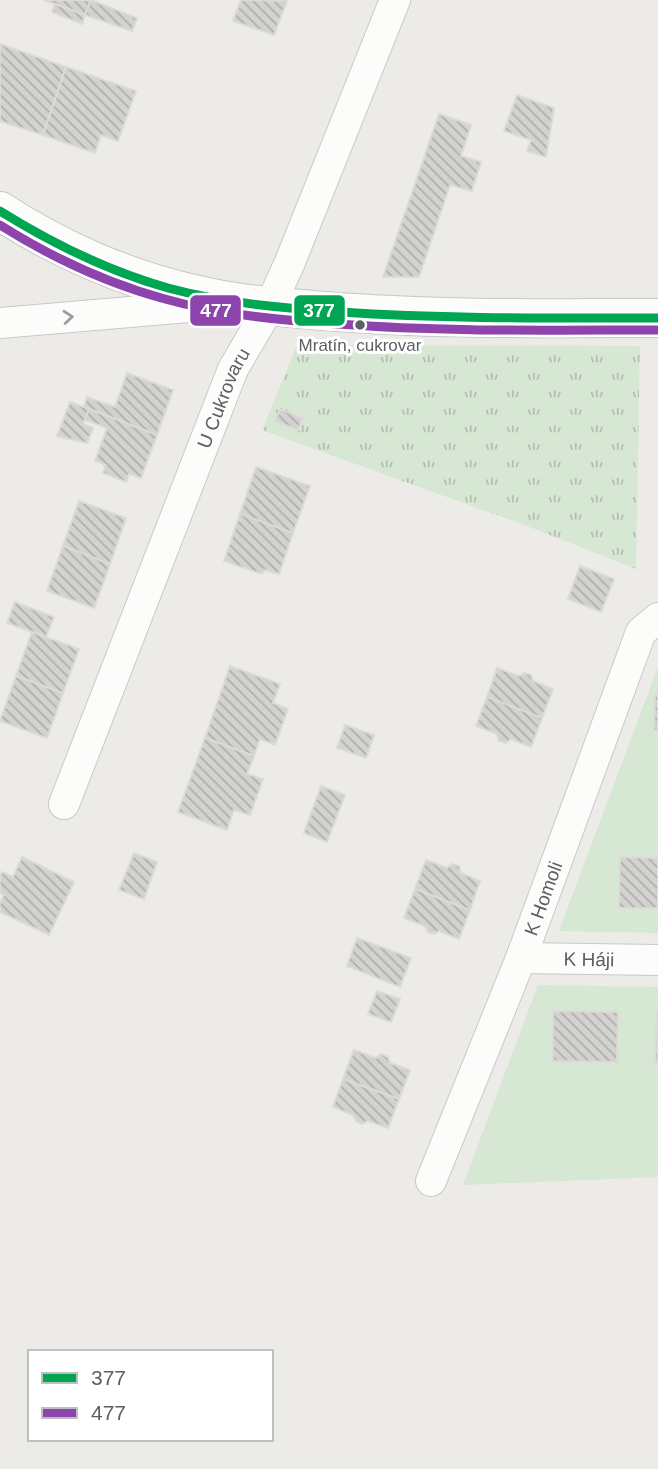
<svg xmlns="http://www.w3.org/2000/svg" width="658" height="1469" font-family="Helvetica,sans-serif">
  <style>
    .grass { fill: url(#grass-tufts) }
    .green { fill: #d6e8d3 }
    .building { fill: url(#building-back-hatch); stroke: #dcdad6; stroke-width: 2 }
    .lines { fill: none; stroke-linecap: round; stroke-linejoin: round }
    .street-casing { stroke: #c8c9c9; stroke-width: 32 }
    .secondary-casing { stroke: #c7c7c8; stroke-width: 40 }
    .street { stroke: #fcfcfb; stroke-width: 30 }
    .secondary { stroke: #fcfcfb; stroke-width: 38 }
    .bus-1-casing { stroke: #fff; stroke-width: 14 }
    .bus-2-casing { stroke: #fff; stroke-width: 14 }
    .bus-1 { stroke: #00a651; stroke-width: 9 }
    .bus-2 { stroke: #8e44ad; stroke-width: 9 }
    .oneway { stroke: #9c9ea1 }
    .bus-dot { fill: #5c6065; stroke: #fff; stroke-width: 2.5 }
    .labels { text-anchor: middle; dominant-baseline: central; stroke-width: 6; stroke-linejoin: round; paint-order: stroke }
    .bus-label { font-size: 17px; fill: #5c6065; stroke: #fff }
    .street-label { font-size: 19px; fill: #5c6065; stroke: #fff }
    .line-badge { stroke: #fff; stroke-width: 2.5 }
    .badge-label { font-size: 19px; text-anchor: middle; font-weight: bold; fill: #fff }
  </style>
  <defs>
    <pattern id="grass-tufts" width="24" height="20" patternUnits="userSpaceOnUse" patternTransform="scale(1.75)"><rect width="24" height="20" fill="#d6e8d3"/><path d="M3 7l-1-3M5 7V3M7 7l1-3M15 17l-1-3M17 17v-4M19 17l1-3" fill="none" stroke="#b1bfaf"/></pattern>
    <pattern id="building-back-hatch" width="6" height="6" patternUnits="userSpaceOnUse" patternTransform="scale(1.75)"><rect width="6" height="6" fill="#d3d2d0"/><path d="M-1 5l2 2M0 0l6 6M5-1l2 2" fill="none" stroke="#aeaeac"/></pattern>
  </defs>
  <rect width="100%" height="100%" fill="#ecebe7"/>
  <polygon class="grass" points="297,345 640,346 636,569 527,526 262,430"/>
  <g class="green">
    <polygon points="658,667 658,933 559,931"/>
    <polygon points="538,985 658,987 658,1177 463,1185"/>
  </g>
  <g class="building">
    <polygon points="44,0 91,0 85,15"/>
    <polygon points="91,0 137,18 132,31 85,15"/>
    <polygon points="241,0 287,1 274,35 233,21"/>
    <polygon points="55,4 85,15 82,24 52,12"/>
    <polygon points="0,44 66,67 43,135 0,121"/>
    <polygon points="66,67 136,91 118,141 101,135 95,153 43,135"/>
    <polygon points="517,95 554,108 546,157 527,151 531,140 504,131"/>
    <polygon points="439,114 471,125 461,156 481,162 472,191 450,185 419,277 383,277"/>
    <polygon points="127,373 173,390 157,435 84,407 87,397 115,407"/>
    <polygon points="70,402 89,409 83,424 93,428 87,443 57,436"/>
    <polygon points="89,409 157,435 141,478 129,474 126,482 103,473 106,465 95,461 107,428 85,420"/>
    <polygon points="280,409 303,418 298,430 275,421"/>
    <polygon points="256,467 310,486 293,533 240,514"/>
    <polygon points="79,501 126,518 110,564 63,546"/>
    <polygon points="240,514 293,533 279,574 264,570 262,574 224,561"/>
    <polygon points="63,546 110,564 94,608 47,591"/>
    <polygon points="580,566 614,579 601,612 568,599"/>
    <polygon points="15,602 54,617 46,637 7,623"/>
    <polygon points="32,632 79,649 63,693 16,676"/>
    <polygon points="230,666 280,684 273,703 288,709 275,745 260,739 254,756 205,738"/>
    <polygon points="497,668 519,676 525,673 531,675 533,681 553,689 542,718 487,697"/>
    <polygon points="16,676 63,693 47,738 0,721"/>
    <polygon points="655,695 658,695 658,730 654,730"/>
    <polygon points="487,697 542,718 531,747 511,739 506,743 499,741 497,734 476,726"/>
    <polygon points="345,725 374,735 366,758 337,748"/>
    <polygon points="205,738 254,756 247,774 263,779 250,815 234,810 227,830 178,812"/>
    <polygon points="321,786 345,795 327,842 304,833"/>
    <polygon points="134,853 157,862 144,899 119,890"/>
    <polygon points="22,857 74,882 49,935 0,912 0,903 4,895 0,893 0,876 2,872 13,877"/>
    <polygon points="620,857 658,858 658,908 619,908"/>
    <polygon points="426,860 447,868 452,864 459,866 461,873 480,881 470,910 415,889"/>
    <polygon points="415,889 470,910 459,939 439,931 434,934 428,932 425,926 404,918"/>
    <polygon points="357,938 411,958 400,987 347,966"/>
    <polygon points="377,991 400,999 391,1022 368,1014"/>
    <polygon points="553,1011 618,1012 617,1062 553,1061"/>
    <polygon points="657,1012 658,1012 658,1063 655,1063"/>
    <polygon points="354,1050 376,1058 381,1054 388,1057 390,1063 410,1070 399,1099 343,1079"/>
    <polygon points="343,1079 399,1099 388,1128 368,1121 362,1124 356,1121 353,1115 333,1107"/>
  </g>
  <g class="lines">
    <g class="street-casing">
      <g id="street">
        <polyline points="0,323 212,305"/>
        <path id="s1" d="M64,804L233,369L270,306L290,262L395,0"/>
        <path id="s2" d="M521,958L658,960"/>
        <path id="s3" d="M431,1181L521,958L641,632L658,618"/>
      </g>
    </g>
    <g class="secondary-casing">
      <path id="secondary" d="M0,211C58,249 126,279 194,294C237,305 281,307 325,311C436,320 547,318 658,318"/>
    </g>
    <use href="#street" class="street"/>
    <use href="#secondary" class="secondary"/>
    <g class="bus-1-casing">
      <path id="bus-1" d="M0,211C53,244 108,271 168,288C224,303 282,308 341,312C446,319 552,318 658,318"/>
    </g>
    <g class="bus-2-casing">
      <path id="bus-2" d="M0,225C51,257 106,283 165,299C222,315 280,320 338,324C445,332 551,330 658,330"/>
    </g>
    <use href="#bus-1" class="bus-1"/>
    <use href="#bus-2" class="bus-2"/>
  </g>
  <defs><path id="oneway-chevron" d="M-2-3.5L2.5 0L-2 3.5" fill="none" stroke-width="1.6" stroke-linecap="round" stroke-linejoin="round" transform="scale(1.75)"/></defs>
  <use class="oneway" href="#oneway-chevron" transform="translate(68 317) rotate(-5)"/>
  <circle class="bus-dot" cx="360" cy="325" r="6"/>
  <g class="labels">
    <g class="bus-label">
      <text x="360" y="345">Mratín, cukrovar</text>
    </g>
    <g class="street-label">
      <text stroke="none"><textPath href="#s1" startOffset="436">U Cukrovaru</textPath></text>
      <text stroke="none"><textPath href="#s3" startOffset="304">K Homoli</textPath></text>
      <text stroke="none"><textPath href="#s2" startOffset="68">K Háji</textPath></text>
    </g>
  </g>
  <g class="line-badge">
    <rect x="189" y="294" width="53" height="33" rx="7" fill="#8e44ad"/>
    <rect x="293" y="294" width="53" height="33" rx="7" fill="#00a651"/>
  </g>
  <g class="badge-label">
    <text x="216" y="317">477</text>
    <text x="319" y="317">377</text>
  </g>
  <rect x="28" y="1350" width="245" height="91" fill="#ffffff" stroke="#bebfc1" stroke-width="2"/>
  <rect x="42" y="1373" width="35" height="10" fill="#00a651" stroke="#bebfc1" stroke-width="2"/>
  <text x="91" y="1385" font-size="21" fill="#5c6065">377</text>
  <rect x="42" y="1408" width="35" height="10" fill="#8e44ad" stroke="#bebfc1" stroke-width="2"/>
  <text x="91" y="1420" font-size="21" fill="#5c6065">477</text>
</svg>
